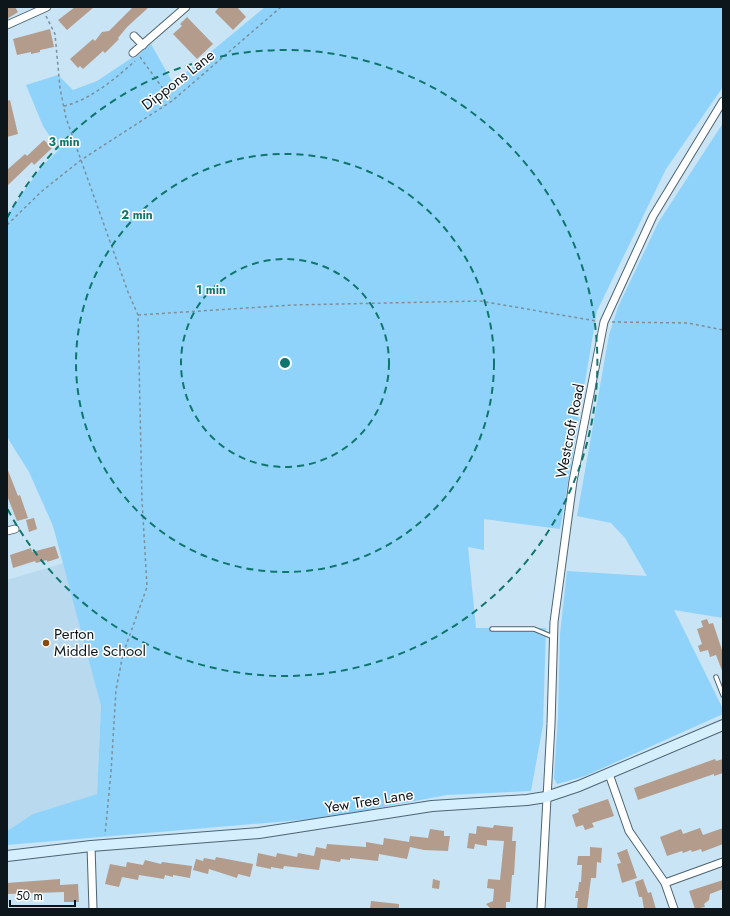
<svg xmlns="http://www.w3.org/2000/svg" width="730" height="916" font-family="Jost,sans-serif">
  <style>
    .built { fill: #b8d9ee }
    .green { fill: #90d3fa }
    .building { fill: #b39c8c }
    .lines { fill: none; stroke-linecap: round; stroke-linejoin: round }
    .lane-casing { stroke: #4d6472; stroke-width: 5.5 }
    .street-casing { stroke: #4d6472; stroke-width: 9 }
    .secondary-casing { stroke: #4d6472; stroke-width: 12 }
    .path { stroke: #7b8f9a; stroke-width: 1.5; stroke-dasharray: 3 3; stroke-linecap: butt }
    .lane { stroke: #fff; stroke-width: 3.5 }
    .street { stroke: #fff; stroke-width: 7 }
    .secondary { stroke: #d6effe; stroke-width: 10 }
    .ring { fill: none; stroke: #0f766e; stroke-width: 2; stroke-dasharray: 7 5 }
    .poi-dot { fill: #884a0c; stroke: #fff; stroke-width: 1.5 }
    .labels { text-anchor: middle; dominant-baseline: central; stroke-width: 3; stroke-linejoin: round; paint-order: stroke }
    .street-label { font-size: 15px; fill: #0c161b; stroke: #fff }
    .poi-label { font-size: 15px; fill: #0c161b; stroke: #fff; text-anchor: start }
    .centre { fill: #0f766e; stroke: #fff; stroke-width: 2 }
    .ring-label { font-size: 12px; text-anchor: middle; font-weight: bold; fill: #0f766e; stroke: #fff; stroke-width: 3; stroke-linejoin: round; paint-order: stroke }
  </style>
  <rect width="100%" height="100%" fill="#c9e4f4"/>
  <polygon class="built" points="64,563 101,706 97,794 33,814 7,831 7,580"/>
  <g class="green">
    <polygon points="265,7 723,7 723,87 666,169 597,311 560,529 484,519 484,550 468,547 476,628 546,628 543,725 531,791 447,795 324,818 7,845 7,831 33,814 97,794 101,706 53,526 29,472 7,437 7,215 42,166 59,150 43,126 26,85 58,75 73,90 97,81 133,57 135,58 151,44 173,83"/>
    <polygon points="723,123 723,618 674,610 723,709 723,714 585,776 557,784 554,778 558,716 560,634 567,571 647,576 625,538 611,523 577,516 609,335 618,307 658,223"/>
  </g>
  <g class="building">
    <polygon points="7,7 15,7 18,12 7,19"/>
    <polygon points="75,7 94,7 67,30 58,20"/>
    <polygon points="133,7 149,7 127,27 118,38 119,39 105,53 103,51 83,69 80,66 78,68 70,59 93,39 95,41 102,32 109,31"/>
    <polygon points="219,7 237,7 246,17 233,30 215,12"/>
    <polygon points="187,17 213,44 197,59 173,34 182,26 180,24"/>
    <polygon points="50,29 54,47 40,50 40,52 31,54 31,52 17,55 13,39"/>
    <polygon points="10,100 18,134 7,137 7,101"/>
    <polygon points="44,140 52,148 34,165 32,162 7,186 7,170 25,154 27,156"/>
    <polygon points="7,468 18,496 20,495 28,518 17,521 8,498 7,498"/>
    <polygon points="34,518 37,529 29,532 26,520"/>
    <polygon points="55,546 59,558 47,562 47,560 36,563 35,561 13,568 10,555 31,548 32,552"/>
    <polygon points="707,619 709,624 713,623 723,653 723,673 716,655 710,657 708,650 700,652 698,646 702,644 697,629 703,627 701,621"/>
    <polygon points="715,759 716,761 723,759 723,773 714,776 714,774 638,800 634,788"/>
    <polygon points="608,799 614,816 592,823 594,827 585,830 583,825 576,827 572,815 579,812 578,809"/>
    <polygon points="494,825 513,827 512,841 516,841 514,875 512,875 510,902 506,902 506,909 491,909 486,904 493,901 494,889 487,888 488,879 500,880 504,841 487,840 487,846 475,844 474,849 467,848 469,833 476,834 477,826 493,828"/>
    <polygon points="700,828 703,835 723,828 723,844 702,852 701,849 692,852 691,850 683,853 682,851 667,856 660,837 681,829 683,834"/>
    <polygon points="430,829 444,831 444,836 450,836 448,851 424,850 410,847 407,859 379,854 378,861 350,858 350,860 341,859 340,862 321,859 319,870 284,866 283,869 271,867 271,869 256,866 258,853 276,857 277,853 297,857 298,853 314,856 316,847 326,849 327,844 366,847 366,842 383,845 384,838 409,842 410,836 428,838"/>
    <polygon points="590,847 602,848 601,863 597,862 596,878 591,878 587,909 577,909 578,898 575,898 576,891 578,891 579,882 581,882 582,865 577,865 578,856 590,856"/>
    <polygon points="627,849 637,878 622,883 617,864 621,863 617,853"/>
    <polygon points="216,857 253,864 250,877 238,874 237,878 209,869 208,874 193,870 196,859 203,861 204,858 215,860"/>
    <polygon points="145,860 161,864 162,862 192,866 190,878 173,875 173,877 165,875 164,879 139,875 138,880 122,877 119,887 105,884 110,864 126,867 127,862 143,865"/>
    <polygon points="60,879 60,885 78,884 79,902 64,902 64,892 7,894 7,883"/>
    <polygon points="433,879 440,881 439,889 432,888"/>
    <polygon points="643,879 648,893 651,892 656,909 644,909 642,897 639,897 635,882"/>
    <polygon points="723,880 723,889 710,894 709,900 704,904 705,907 695,909 689,891"/>
    <polygon points="371,901 399,904 399,909 370,909"/>
  </g>
  <g class="lines">
    <g class="lane-casing">
      <g id="lane">
        <polyline points="492,629 534,629 553,637"/>
        <polyline points="716,677 723,695"/>
      </g>
    </g>
    <g class="street-casing">
      <g id="street">
        <polyline points="7,25 47,7"/>
        <polyline points="134,36 143,45"/>
        <polyline points="133,53 186,7"/>
        <polyline points="7,531 15,529"/>
        <polyline points="609,774 629,831 665,883 674,909"/>
        <polyline points="91,846 93,909"/>
        <polyline points="665,883 723,862"/>
        <polyline points="541,909 551,724 554,622 573,481 604,322 653,216 723,101"/>
      </g>
    </g>
    <g class="secondary-casing">
      <polyline id="secondary" points="7,856 91,846 259,833 432,806 527,800 546,797 579,786 723,725"/>
    </g>
    <g class="path">
      <polyline points="46,16 55,34 60,88 66,118 128,292 138,315 142,500 147,587 123,654 116,690 111,772 105,835"/>
      <polyline points="140,57 172,101"/>
      <path d="M64,106C90,100 115,79 135,61"/>
      <polyline points="7,225 42,191 81,160 172,101 281,7"/>
      <polyline points="138,315 293,305 480,301 596,321"/>
      <polyline points="612,322 688,323 723,330"/>
    </g>
    <use href="#lane" class="lane"/>
    <use href="#street" class="street"/>
    <use href="#secondary" class="secondary"/>
  </g>
  <g class="ring">
    <circle cx="285" cy="363" r="104"/>
    <circle cx="285" cy="363" r="209"/>
    <path d="M7 218A313 313 0 1 1 7 508"/>
  </g>
  <circle class="poi-dot" cx="46" cy="643" r="4"/>
  <g class="labels">
    <g class="street-label">
      <text transform="translate(178 80) rotate(-38)">Dippons Lane</text>
      <text transform="translate(570 431) rotate(-79)">Westcroft Road</text>
      <text transform="translate(369 801) rotate(-9)">Yew Tree Lane</text>
    </g>
    <g class="poi-label">
      <text x="54" y="634">Perton<tspan x="54" dy="17">Middle School</tspan></text>
    </g>
  </g>
  <circle cx="285" cy="363" r="6" class="centre"/>
  <g class="ring-label">
    <text x="64" y="146">3 min</text>
    <text x="137" y="219">2 min</text>
    <text x="211" y="294">1 min</text>
  </g>
  <rect width="730" height="916" fill="none" stroke="#0c161b" stroke-width="16"/>
  <path d="M10 900v6h65v-6" fill="none" stroke="#0c161b" stroke-width="2"/>
  <text x="16" y="900" font-size="12" fill="#0c161b" stroke="#ffffff" stroke-width="3" paint-order="stroke">50 m</text>
</svg>
